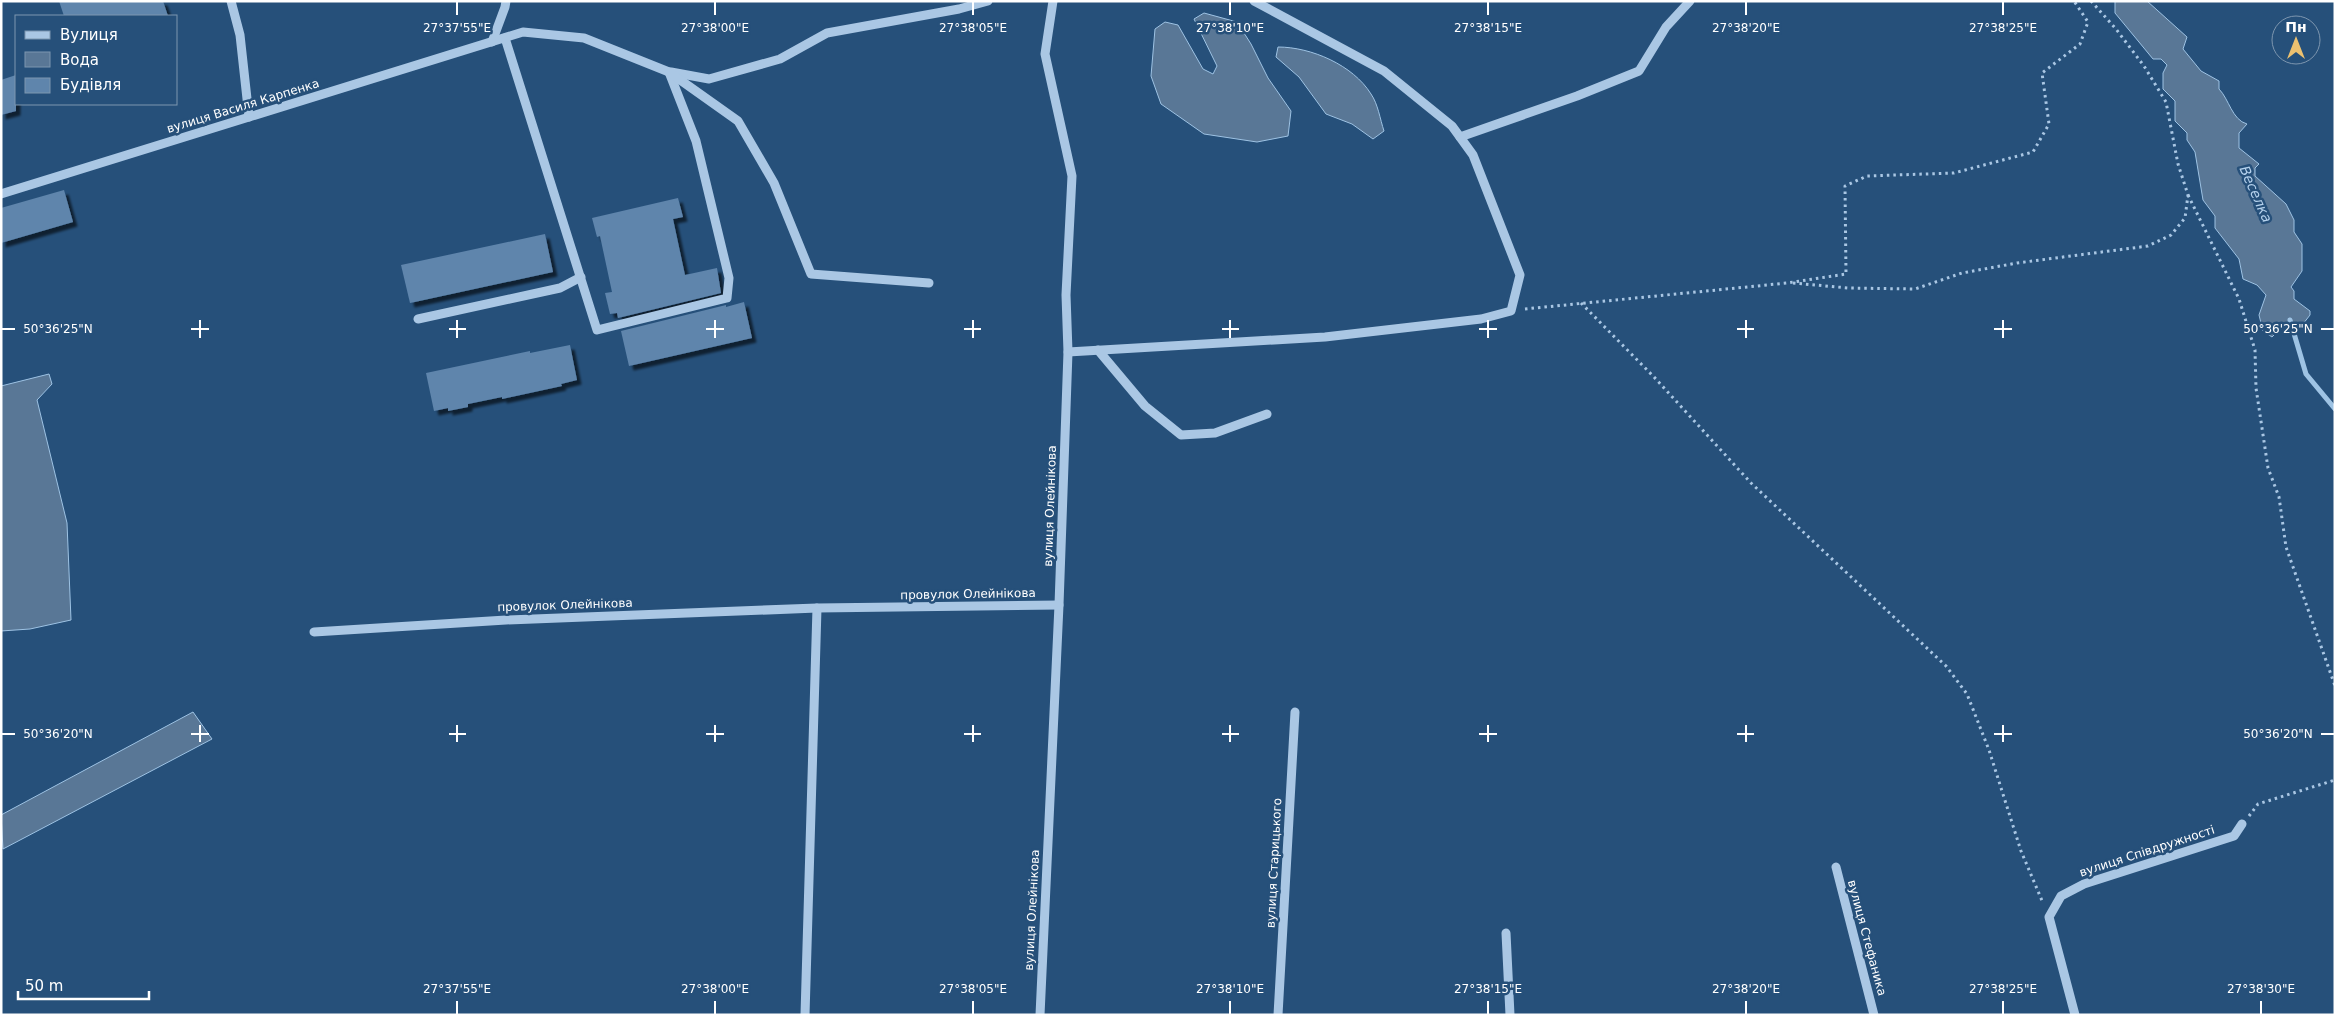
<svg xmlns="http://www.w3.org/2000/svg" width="2336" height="1016" font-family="'DejaVu Sans',sans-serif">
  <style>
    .water { fill: #597796; stroke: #9ec3e4 }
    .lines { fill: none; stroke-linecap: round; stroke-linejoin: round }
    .stream { stroke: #9ec3e4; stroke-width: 5 }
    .building { fill: #5f85ac; filter: url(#shadow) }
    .path { stroke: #aac7e4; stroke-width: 3; stroke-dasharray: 2.5 4; stroke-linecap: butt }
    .minor { stroke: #aac7e4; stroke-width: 9 }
    .ticks { fill: none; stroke: #fff; stroke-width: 2 }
    .labels { text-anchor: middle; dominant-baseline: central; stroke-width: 5; stroke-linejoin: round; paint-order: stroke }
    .street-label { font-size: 12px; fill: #fff; stroke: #26507a }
    .water-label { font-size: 14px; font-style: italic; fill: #b5d1ec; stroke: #26507a }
    .ticks-label { font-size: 12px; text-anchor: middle; fill: #fff; stroke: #26507a; stroke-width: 5; stroke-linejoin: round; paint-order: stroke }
  </style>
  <defs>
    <filter id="shadow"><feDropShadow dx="4.5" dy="4.5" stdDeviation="1" flood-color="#0009"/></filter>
  </defs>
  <rect width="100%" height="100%" fill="#26507a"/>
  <g class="water">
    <path d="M2115,1H2147L2187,37L2183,49L2201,71L2219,81V89C2229,99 2232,120 2247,124L2239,133V148L2259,164L2255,168V176L2286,204L2294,220V232L2302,244V271L2291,287L2294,291V299L2310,311V315L2296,333L2292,325L2282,327L2272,337L2263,331L2259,315L2266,295L2257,285L2243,279L2239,259L2215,228V216L2203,200L2195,152L2187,140V133L2175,121V101L2163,89V73L2167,65L2161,59H2153L2115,13Z"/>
    <polygon points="1204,13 1237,22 1251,44 1268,78 1291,111 1288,136 1257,142 1204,134 1161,104 1151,76 1155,29 1165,22 1178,25 1203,69 1213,74 1217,66 1194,19"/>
    <path d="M1278,47C1311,47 1353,65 1371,94C1378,104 1380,119 1384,131L1373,139L1352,124L1326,114L1299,77L1276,57Z"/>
    <polygon points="49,374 52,384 37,400 67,523 71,620 30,629 1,631 1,386"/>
    <polygon points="193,712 212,739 3,849 1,815"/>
  </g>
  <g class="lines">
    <polyline class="stream" points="2290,320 2306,374 2335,409"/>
  </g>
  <g class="building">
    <polygon points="59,1 163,1 168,16 64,16"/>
    <polygon points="16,75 16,111 1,115 1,80"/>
    <polygon points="64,190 73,222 1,243 1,208"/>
    <polygon points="678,198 683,217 673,219 685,275 717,268 721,293 618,318 617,313 610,314 605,293 612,292 600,236 597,237 592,218"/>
    <polygon points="545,234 553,272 410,303 401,265"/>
    <polygon points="744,302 752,338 629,366 621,331 726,305 726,307"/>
    <polygon points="570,345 577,380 561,384 562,386 502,399 502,397 468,404 468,407 448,411 448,408 434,411 426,373 530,351 530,353"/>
  </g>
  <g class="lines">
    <g class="path">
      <polyline points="2188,195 2239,299 2255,350 2256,388 2268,468 2279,497 2286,547 2335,686"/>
      <polyline points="1793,283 1848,288 1915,289 1962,273 2017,263 2148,246 2171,235 2185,218 2188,195 2178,164 2166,102 2144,66 2116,29 2091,1"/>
      <polyline points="1581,303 1654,377 1751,483 1946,666 1967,694 1989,750 2021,851 2043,903"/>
      <polyline points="1525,309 1787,283 1846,274 1845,186 1867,176 1954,173 2033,152 2049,124 2042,73 2080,44 2088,22 2074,1"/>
      <polyline points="2249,816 2258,804 2335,780"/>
    </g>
    <g class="minor">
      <polyline points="231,1 240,35 249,117"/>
      <polyline points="505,38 597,330 727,298 729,278 696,141 669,72"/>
      <polyline points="492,42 505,7 506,1"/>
      <polyline points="671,72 709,79 780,59 827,33 959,9 988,1"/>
      <polyline points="1460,137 1577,96 1639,71 1666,27 1690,1"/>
      <polyline points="1,194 523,32 584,38 669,72 738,121 774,183 811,274 929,283"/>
      <polyline points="418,319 560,288 581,277"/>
      <polyline points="1098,350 1145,406 1181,435 1215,433 1267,414"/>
      <polyline points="1068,352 1325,337 1481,319 1511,311 1520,275 1473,155 1452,126 1384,71 1254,1"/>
      <polyline points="314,632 506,620 817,608 1059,605"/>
      <polyline points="1836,867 1874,1015"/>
      <polyline points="1506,933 1510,1015"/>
      <polyline points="805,1015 817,608"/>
      <polyline points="1040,1015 1059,605 1068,352 1066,295 1072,176 1045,54 1053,1"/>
      <polyline points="1278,1015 1295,712"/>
      <polyline points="2075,1015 2049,917 2061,896 2084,884 2234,836 2242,824"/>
    </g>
  </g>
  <path class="ticks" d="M457,2V15M715,2V15M973,2V15M1230,2V15M1488,2V15M1746,2V15M2003,2V15M200,320V338M457,320V338M715,320V338M973,320V338M1230,320V338M1488,320V338M1746,320V338M2003,320V338M2,329H15M191,329H209M449,329H466M706,329H724M964,329H981M1222,329H1239M1479,329H1497M1737,329H1754M1994,329H2012M2321,329H2334M200,725V742M457,725V742M715,725V742M973,725V742M1230,725V742M1488,725V742M1746,725V742M2003,725V742M2,734H15M191,734H209M449,734H466M706,734H724M964,734H981M1222,734H1239M1479,734H1497M1737,734H1754M1994,734H2012M2321,734H2334M457,1001V1014M715,1001V1014M973,1001V1014M1230,1001V1014M1488,1001V1014M1746,1001V1014M2003,1001V1014M2261,1001V1014"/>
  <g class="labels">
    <g class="street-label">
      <text transform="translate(243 106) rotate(-17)">вулиця Василя Карпенка</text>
      <text transform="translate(1050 506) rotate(-88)">вулиця Олейнікова</text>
      <text transform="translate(968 594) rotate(-1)">провулок Олейнікова</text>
      <text transform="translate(565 605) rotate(-2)">провулок Олейнікова</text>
      <text transform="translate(2147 851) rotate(-18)">вулиця Співдружності</text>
      <text transform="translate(1274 863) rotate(-87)">вулиця Старицького</text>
      <text transform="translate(1032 910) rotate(-87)">вулиця Олейнікова</text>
      <text transform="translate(1867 938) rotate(75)">вулиця Стефаника</text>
    </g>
    <g class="water-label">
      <text transform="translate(2256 194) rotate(66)">Веселка</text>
    </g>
  </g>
  <g class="ticks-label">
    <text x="457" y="32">27°37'55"E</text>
    <text x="715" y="32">27°38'00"E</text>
    <text x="973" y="32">27°38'05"E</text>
    <text x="1230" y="32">27°38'10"E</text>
    <text x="1488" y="32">27°38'15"E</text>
    <text x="1746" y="32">27°38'20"E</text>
    <text x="2003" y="32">27°38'25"E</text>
    <text x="58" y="333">50°36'25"N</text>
    <text x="2278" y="333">50°36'25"N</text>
    <text x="58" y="738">50°36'20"N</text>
    <text x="2278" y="738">50°36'20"N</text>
    <text x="457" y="993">27°37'55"E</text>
    <text x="715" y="993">27°38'00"E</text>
    <text x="973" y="993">27°38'05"E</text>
    <text x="1230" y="993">27°38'10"E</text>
    <text x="1488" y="993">27°38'15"E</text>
    <text x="1746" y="993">27°38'20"E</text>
    <text x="2003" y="993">27°38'25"E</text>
    <text x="2261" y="993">27°38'30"E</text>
  </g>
  <rect width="2336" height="1016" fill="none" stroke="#ffffff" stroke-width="5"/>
  <rect x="15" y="15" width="162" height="90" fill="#26507a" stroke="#7d96af"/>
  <rect x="25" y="31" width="25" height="8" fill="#aac7e4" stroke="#7d96af"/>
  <text x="60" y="40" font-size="15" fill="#ffffff">Вулиця</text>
  <rect x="25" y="52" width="25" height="15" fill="#597796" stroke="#7d96af"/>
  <text x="60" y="65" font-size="15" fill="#ffffff">Вода</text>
  <rect x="25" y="78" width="25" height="15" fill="#5f85ac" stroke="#7d96af"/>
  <text x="60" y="90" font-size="15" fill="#ffffff">Будівля</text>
  <g transform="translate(2296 40)"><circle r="24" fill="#26507a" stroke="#7d96af"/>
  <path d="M0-4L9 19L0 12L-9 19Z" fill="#ecc170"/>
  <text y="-8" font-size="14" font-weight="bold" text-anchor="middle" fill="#ffffff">Пн</text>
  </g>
  <path d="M18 991v8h131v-8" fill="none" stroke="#ffffff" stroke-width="2.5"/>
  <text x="25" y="991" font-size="15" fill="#ffffff" stroke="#26507a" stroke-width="4" paint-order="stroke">50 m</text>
</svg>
